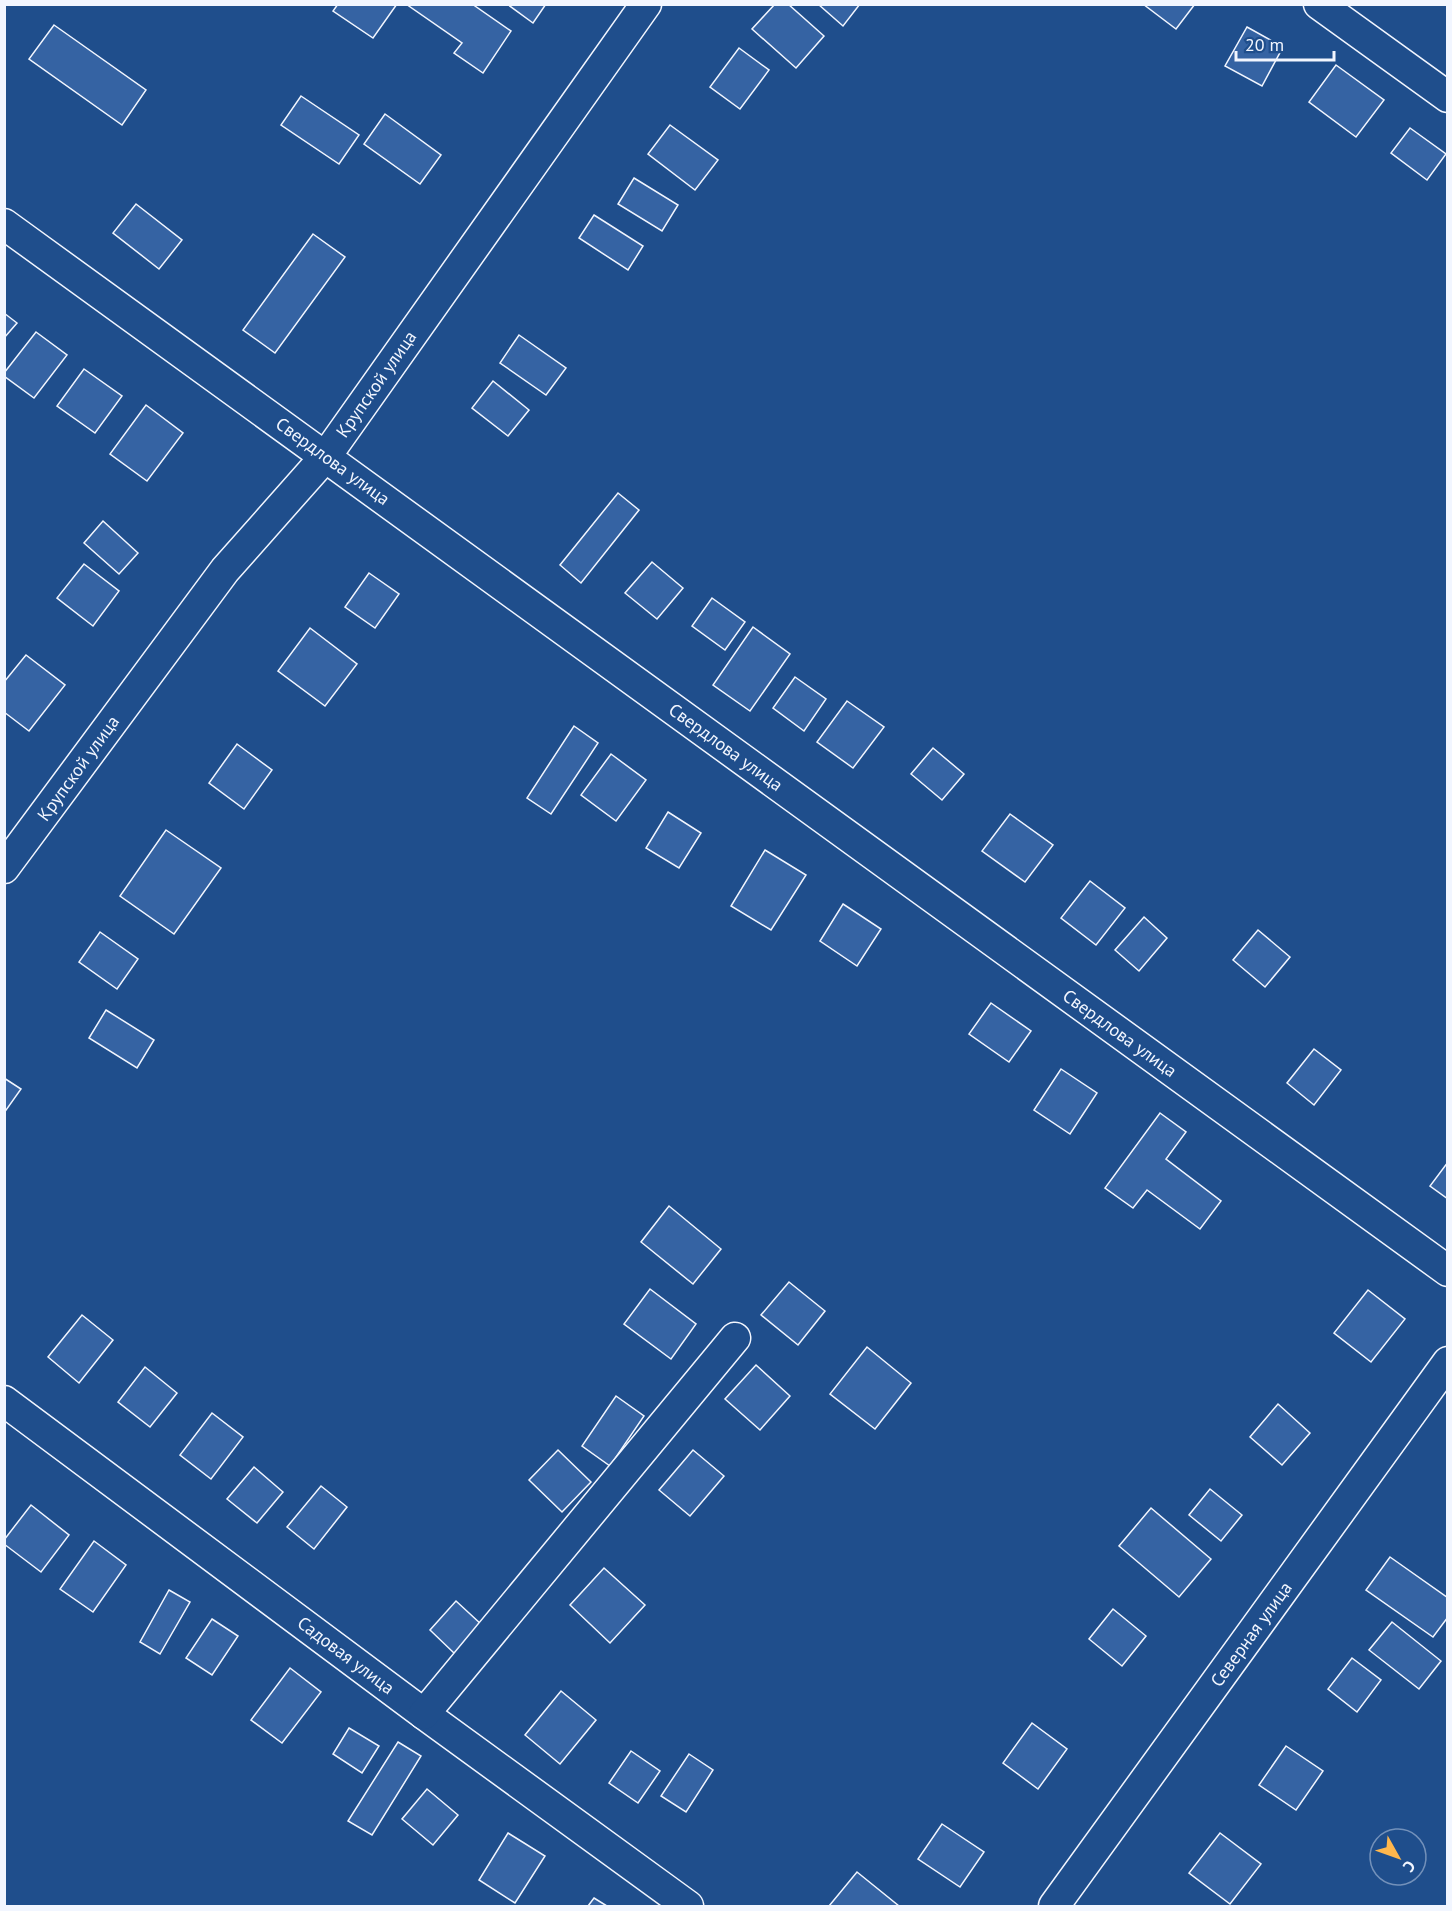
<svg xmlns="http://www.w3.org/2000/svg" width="1452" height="1911" font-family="'PT Sans',sans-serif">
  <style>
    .building { fill: #3563a3; stroke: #f2f6ff; stroke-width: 1.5 }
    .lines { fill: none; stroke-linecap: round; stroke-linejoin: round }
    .street-casing { stroke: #f2f6ff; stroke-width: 33 }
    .street { stroke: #1f4e8c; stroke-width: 30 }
    .labels { text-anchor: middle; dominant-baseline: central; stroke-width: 4.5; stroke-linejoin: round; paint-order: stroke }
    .street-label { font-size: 18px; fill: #f2f6ff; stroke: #1f4e8c }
  </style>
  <rect width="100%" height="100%" fill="#1f4e8c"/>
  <g class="building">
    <polygon points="338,4 397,4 373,38 333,11"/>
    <polygon points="406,4 472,4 511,31 483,73 454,53 462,43"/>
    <polygon points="507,4 546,4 533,23"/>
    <polygon points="775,4 788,4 824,36 796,68 752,29"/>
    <polygon points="818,4 860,4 843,26"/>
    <polygon points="1143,4 1195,4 1176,29"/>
    <polygon points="54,25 146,90 122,125 29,59"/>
    <polygon points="1247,27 1283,47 1262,86 1225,66"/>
    <polygon points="739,48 769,70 740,109 710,87"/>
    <polygon points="1336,65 1384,100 1356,137 1309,102"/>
    <polygon points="301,96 359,135 339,164 281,125"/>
    <polygon points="385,114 441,155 420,184 364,144"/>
    <polygon points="670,125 718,160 695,190 648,154"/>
    <polygon points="1410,128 1446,154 1427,180 1391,153"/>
    <polygon points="634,178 678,205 662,231 618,204"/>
    <polygon points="136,204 182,240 159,269 113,233"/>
    <polygon points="594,215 643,246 628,270 579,238"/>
    <polygon points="313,234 345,257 275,353 243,330"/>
    <polygon points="4,313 17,323 4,338"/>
    <polygon points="36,332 67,355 34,398 4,376 4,373"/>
    <polygon points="519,335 566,368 546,395 500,363"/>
    <polygon points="84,369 122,396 95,433 57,406"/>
    <polygon points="493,381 529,410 508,436 472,408"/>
    <polygon points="146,405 183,433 147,481 110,454"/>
    <polygon points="618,493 639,510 581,583 560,565"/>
    <polygon points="103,521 138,553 119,574 84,543"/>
    <polygon points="652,562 683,588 657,619 625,593"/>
    <polygon points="84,564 119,591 93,626 57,598"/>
    <polygon points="369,573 399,594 375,628 345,607"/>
    <polygon points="712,598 745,622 725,650 692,626"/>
    <polygon points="753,627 790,654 750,711 713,685"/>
    <polygon points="310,628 357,664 325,706 278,671"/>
    <polygon points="26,655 65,685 29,731 4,712 4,682"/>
    <polygon points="795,677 826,699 804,731 773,708"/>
    <polygon points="847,701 884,727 853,768 817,742"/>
    <polygon points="574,726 598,743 551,814 527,798"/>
    <polygon points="237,744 272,770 244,809 209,783"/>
    <polygon points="933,748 964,774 942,800 911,774"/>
    <polygon points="611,754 646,780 616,821 581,795"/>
    <polygon points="668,812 701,833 679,868 646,848"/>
    <polygon points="1010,814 1053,845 1025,882 982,851"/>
    <polygon points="166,830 221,868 174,934 120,896"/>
    <polygon points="765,850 806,875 771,930 731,906"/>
    <polygon points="1090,881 1125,908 1096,945 1061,918"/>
    <polygon points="843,904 881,929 857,966 820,941"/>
    <polygon points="1144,917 1167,938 1139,971 1115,950"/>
    <polygon points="1258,930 1290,957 1265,987 1233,960"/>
    <polygon points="100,932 138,959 117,989 79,962"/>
    <polygon points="991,1003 1031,1031 1009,1062 969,1034"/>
    <polygon points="106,1010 154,1040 137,1068 89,1038"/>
    <polygon points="1314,1049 1341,1070 1314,1105 1287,1083"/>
    <polygon points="1061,1069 1097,1093 1070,1134 1034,1110"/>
    <polygon points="4,1078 21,1089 4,1113"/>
    <polygon points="1160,1113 1186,1132 1166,1159 1221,1201 1200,1229 1147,1190 1133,1208 1105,1188"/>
    <polygon points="1448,1162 1448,1199 1430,1186"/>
    <polygon points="669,1206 721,1249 693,1284 641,1242"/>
    <polygon points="789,1282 825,1311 798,1345 761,1315"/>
    <polygon points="650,1289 696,1324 671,1359 624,1324"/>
    <polygon points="1368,1290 1405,1319 1371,1362 1334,1333"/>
    <polygon points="82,1315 113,1340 79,1383 48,1357"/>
    <polygon points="867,1347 911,1383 875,1429 830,1394"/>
    <polygon points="756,1365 790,1396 760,1430 725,1399"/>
    <polygon points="145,1367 177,1393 150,1427 118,1402"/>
    <polygon points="616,1396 644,1416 610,1466 582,1446"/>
    <polygon points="1278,1404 1310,1433 1282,1465 1250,1437"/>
    <polygon points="212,1413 243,1437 211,1479 180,1455"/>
    <polygon points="558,1450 591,1482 562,1512 529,1480"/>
    <polygon points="693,1450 724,1476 690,1516 659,1490"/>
    <polygon points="254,1467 283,1492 257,1523 227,1499"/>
    <polygon points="321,1486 347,1507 314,1549 287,1527"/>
    <polygon points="1210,1489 1242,1515 1221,1541 1189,1515"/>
    <polygon points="31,1505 69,1535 41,1572 4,1544 4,1540"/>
    <polygon points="1151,1508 1211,1559 1179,1597 1119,1546"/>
    <polygon points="94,1541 126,1565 93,1612 60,1589"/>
    <polygon points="1390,1557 1448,1598 1448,1617 1433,1637 1366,1590"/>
    <polygon points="604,1568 645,1605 610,1643 570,1605"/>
    <polygon points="169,1590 190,1602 160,1654 140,1642"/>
    <polygon points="456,1601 482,1625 455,1654 430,1630"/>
    <polygon points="1113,1609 1146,1636 1122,1666 1089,1639"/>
    <polygon points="212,1619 238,1636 212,1675 186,1658"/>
    <polygon points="1392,1622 1441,1661 1419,1689 1369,1650"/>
    <polygon points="1352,1658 1381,1680 1357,1712 1328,1689"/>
    <polygon points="290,1668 321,1692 282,1743 251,1720"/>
    <polygon points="561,1691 596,1720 560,1764 525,1735"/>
    <polygon points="1032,1723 1067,1749 1038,1789 1003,1763"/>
    <polygon points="349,1728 379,1746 362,1773 333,1754"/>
    <polygon points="398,1742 421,1756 372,1835 348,1821"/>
    <polygon points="1286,1746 1323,1771 1296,1810 1259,1785"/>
    <polygon points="631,1751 660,1771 638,1803 609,1783"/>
    <polygon points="689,1754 713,1770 686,1812 661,1796"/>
    <polygon points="427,1789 458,1815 433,1845 402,1819"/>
    <polygon points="942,1824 984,1852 960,1887 918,1859"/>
    <polygon points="508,1833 545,1856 515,1903 479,1880"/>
    <polygon points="1220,1833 1261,1864 1230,1904 1189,1873"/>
    <polygon points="857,1872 899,1906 829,1906"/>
    <polygon points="594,1898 607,1906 588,1906"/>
  </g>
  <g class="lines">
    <g class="street-casing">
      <g id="street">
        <polyline points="1319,4 1448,97"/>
        <polyline points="4,224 1448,1271"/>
        <polyline points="4,868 225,570 326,456 646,4"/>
        <polyline points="4,1401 424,1714 688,1906"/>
        <polyline points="424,1714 735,1338"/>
        <polyline points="1054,1906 1448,1362"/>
      </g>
    </g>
    <use href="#street" class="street"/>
  </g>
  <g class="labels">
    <g class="street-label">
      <text transform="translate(376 384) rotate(-55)">Крупской улица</text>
      <text transform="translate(333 461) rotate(36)">Свердлова улица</text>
      <text transform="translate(726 747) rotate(36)">Свердлова улица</text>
      <text transform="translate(78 768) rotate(-54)">Крупской улица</text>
      <text transform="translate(1120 1033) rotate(36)">Свердлова улица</text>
      <text transform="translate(1251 1634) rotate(-54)">Северная улица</text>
      <text transform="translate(346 1655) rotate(37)">Садовая улица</text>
    </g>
  </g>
  <rect width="1452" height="1911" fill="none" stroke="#f2f6ff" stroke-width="12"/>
  <g transform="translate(1398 1857) rotate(130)"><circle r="28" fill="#1f4e8c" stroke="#7391ba" stroke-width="1.5"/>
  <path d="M0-4.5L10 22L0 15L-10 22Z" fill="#ffb74d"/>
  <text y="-9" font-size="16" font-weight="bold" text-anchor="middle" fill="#f2f6ff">С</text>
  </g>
  <path d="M1236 51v9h98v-9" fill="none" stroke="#f2f6ff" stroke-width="3"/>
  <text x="1245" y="51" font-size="18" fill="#f2f6ff" stroke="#1f4e8c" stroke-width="4.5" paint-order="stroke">20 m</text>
</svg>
